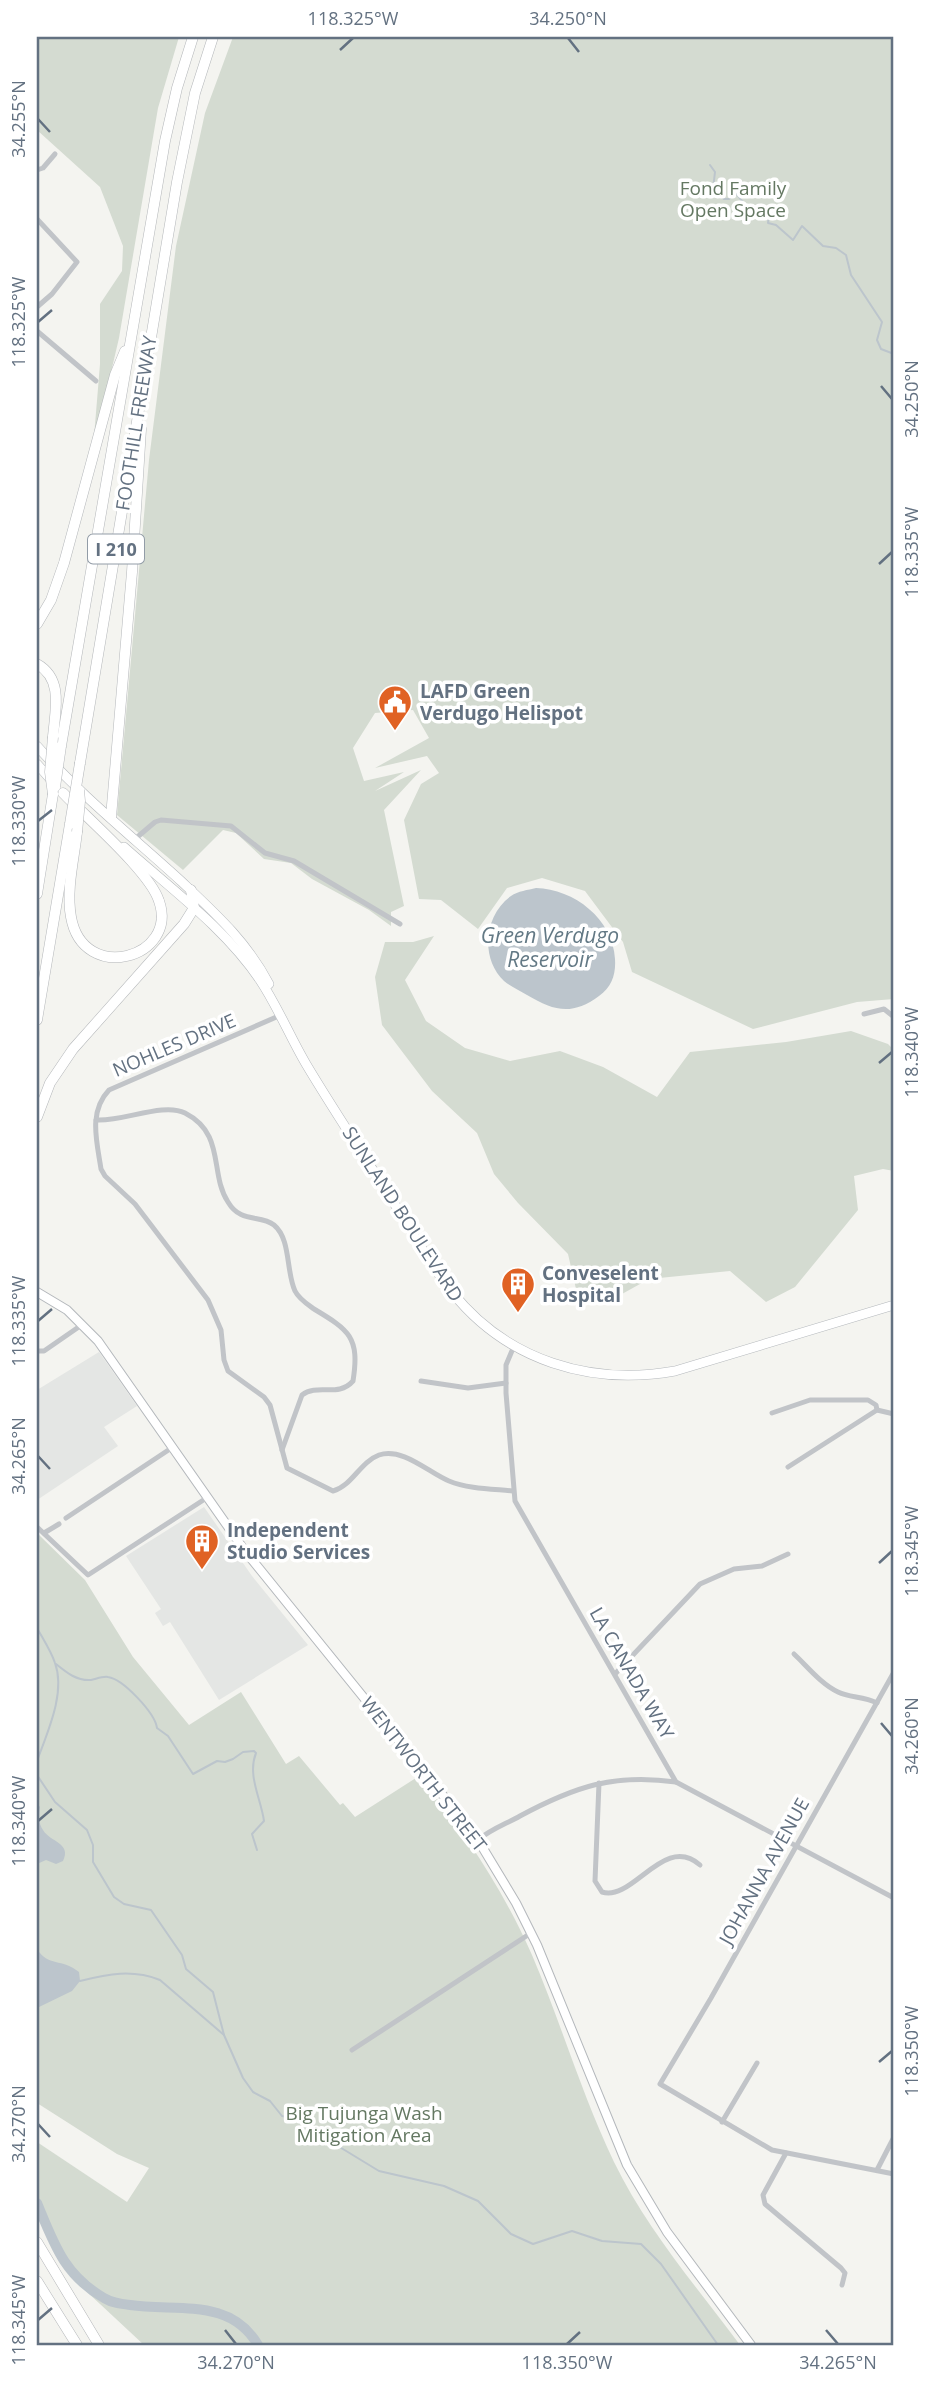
<svg xmlns="http://www.w3.org/2000/svg" width="931" height="2382" font-family="'Open Sans',sans-serif">
  <style>
    .built { fill: #e4e6e4 }
    .green { fill: #d4dbd1 }
    .water { fill: #bcc5cc }
    .lines { fill: none; stroke-linecap: round; stroke-linejoin: round }
    .stream { stroke: #bcc5cc; stroke-width: 2 }
    .river { stroke: #bcc5cc; stroke-width: 10 }
    .secondary-casing { stroke: #b4b8bc; stroke-width: 10 }
    .primary-casing { stroke: #b4b8bc; stroke-width: 10 }
    .highway-casing { stroke: #b4b7ba; stroke-width: 11 }
    .street { stroke: #c1c4c8; stroke-width: 5 }
    .secondary { stroke: #fff; stroke-width: 8 }
    .primary { stroke: #fff; stroke-width: 9 }
    .highway { stroke: #fff; stroke-width: 10 }
    .highway-bridge-casing { stroke: #b4b7ba; stroke-width: 11; stroke-linecap: butt }
    .highway-bridge { stroke: #fff; stroke-width: 10 }
    .ticks { fill: none; stroke: #637181; stroke-width: 2.5 }
    .labels { text-anchor: middle; dominant-baseline: central; stroke-width: 7; stroke-linejoin: round; paint-order: stroke }
    .shield { fill: #fff; stroke: #929ca7; stroke-width: 2 }
    .shield-label { font-size: 18px; font-weight: bold; fill: #637181 }
    .park-label { font-size: 19px; fill: #647862; stroke: #fff }
    .street-label { font-size: 19px; fill: #637181; stroke: #fff }
    .poi-label { font-size: 19px; font-weight: bold; fill: #637181; stroke: #fff; text-anchor: start }
    .water-label { font-size: 21px; font-style: italic; fill: #637985; stroke: #fff }
    .neatline { fill: none; stroke: #637181; stroke-width: 2.5 }
    .ticks-label { font-size: 18px; text-anchor: middle; fill: #637181 }
  </style>
  <rect width="100%" height="100%" fill="#f4f4f0"/>
  <g class="built">
    <polygon points="99,1352 137,1406 104,1427 118,1446 37,1500 37,1390"/>
    <polygon points="204,1507 252,1576 308,1645 219,1700 170,1622 163,1626 155,1613 161,1609 126,1556"/>
  </g>
  <g class="green">
    <polygon points="37,37 179,37 158,108 119,338 93,449 100,364 100,304 122,271 123,246 100,187 37,130"/>
    <polygon points="233,37 894,37 894,999 857,1002 753,1029 632,972 623,942 585,891 542,878 507,888 478,929 441,900 419,899 404,820 421,784 439,773 427,756 375,768 429,738 413,710 375,713 353,748 364,781 404,772 375,791 421,770 384,810 404,906 391,912 391,926 369,910 312,879 291,863 264,859 236,833 223,830 183,870 117,815 149,460 176,246 205,113"/>
    <polygon points="434,936 405,980 426,1021 465,1048 510,1061 560,1051 603,1067 657,1097 690,1052 786,1042 851,1031 888,1044 894,1050 894,1171 883,1169 854,1176 858,1210 795,1287 766,1302 730,1271 649,1279 613,1299 576,1289 568,1254 518,1203 494,1174 477,1133 432,1091 382,1025 375,977 385,942 413,942"/>
    <path d="M37,1533L85,1580L133,1657L189,1725L241,1692L286,1764L299,1756L340,1805L343,1803L355,1817L419,1776C464,1831 504,1891 532,1955C561,2023 582,2095 614,2162C646,2228 696,2286 740,2345H144L71,2277L41,2223L37,2215V2142L127,2202L149,2168L117,2154L37,2103Z"/>
  </g>
  <g class="water">
    <path d="M536,888C574,889 613,919 615,959C616,974 612,987 599,996C572,1016 554,1011 527,995C519,990 510,986 504,981C480,958 484,915 511,896C518,891 528,890 536,888Z"/>
    <path d="M37,1803L40,1807C39,1815 38,1823 43,1830C50,1842 72,1843 63,1861L56,1864L46,1860L37,1864Z"/>
    <path d="M37,1949C48,1967 62,1958 79,1972L80,1981L72,1991L37,2008Z"/>
  </g>
  <g class="lines">
    <g class="stream">
      <path d="M710,165L715,172L713,189L724,199H729L735,193C746,202 741,209 759,207L769,216L768,223L776,225L793,240L802,226L823,246L836,248L846,255L851,275L882,322L877,340L881,349L894,354"/>
      <path d="M37,1628C43,1639 51,1651 55,1663C66,1693 47,1733 37,1761"/>
      <path d="M56,1664C67,1673 77,1681 91,1680C96,1679 103,1676 108,1677C123,1679 155,1713 157,1728L168,1736L193,1774L217,1761L225,1762L233,1759L243,1752L254,1751L256,1753C247,1775 261,1799 264,1821L252,1834L257,1850"/>
      <polyline points="37,1775 55,1802 87,1830 93,1845 93,1862 114,1897 124,1904 151,1910 182,1955 186,1969 213,1992 224,2035 243,2078 253,2092 270,2101 282,2116 292,2118 379,2171 444,2186 478,2201 511,2234 533,2244 572,2231 602,2241 641,2244 661,2264 718,2345"/>
      <path d="M80,1981C108,1974 132,1969 160,1980L224,2035"/>
    </g>
    <path class="river" d="M37,2203C54,2244 64,2275 104,2298C112,2303 121,2304 130,2305C177,2312 230,2297 258,2345"/>
    <g class="secondary-casing">
      <polyline id="secondary" points="37,1292 67,1310 98,1341 245,1551 475,1835 516,1903 537,1945 627,2165 667,2232 751,2345"/>
    </g>
    <g class="primary-casing">
      <g id="primary">
        <path d="M37,746C80,795 134,838 182,882C216,914 247,942 269,984"/>
        <polyline points="37,764 52,781"/>
        <path d="M124,847C171,889 225,928 260,980C278,1007 290,1037 306,1064C334,1111 365,1157 394,1203C413,1233 430,1265 452,1292C507,1361 591,1386 675,1371L894,1305"/>
      </g>
    </g>
    <g class="highway-casing">
      <g id="highway">
        <polyline points="37,624 51,600 64,563 115,375 125,351"/>
        <path d="M37,664C64,679 55,711 53,737"/>
        <polyline points="61,746 165,141 177,88 193,37"/>
        <polyline points="80,763 177,182 195,93 213,37"/>
        <path d="M63,793C86,817 150,872 159,901C179,958 83,985 71,917C66,890 74,859 77,832"/>
        <polyline points="111,817 132,572 141,429"/>
        <polyline points="37,894 53,794"/>
        <polyline points="37,1020 70,824"/>
        <polyline points="37,1117 50,1083 73,1049 184,924 194,908 191,890"/>
        <polyline points="37,2242 99,2345"/>
        <polyline points="37,2281 77,2345"/>
      </g>
    </g>
    <g class="street">
      <polyline points="37,170 43,168 55,154"/>
      <polyline points="37,219 77,262 52,294 37,307"/>
      <polyline points="37,331 96,381"/>
      <polyline points="135,839 155,822 161,820 231,826 265,853 294,861 400,924"/>
      <polyline points="864,1014 884,1009 894,1017"/>
      <path d="M281,1015L109,1090C88,1112 97,1142 101,1169L105,1176L135,1204L208,1300L221,1330L224,1360L228,1371L264,1397L270,1405L287,1468L333,1491C352,1486 360,1462 379,1455C403,1447 429,1473 449,1481C468,1489 493,1489 513,1491"/>
      <path d="M96,1120C123,1122 163,1102 185,1113C226,1134 209,1173 228,1202C241,1224 260,1214 274,1225C291,1239 286,1272 295,1291C299,1299 307,1304 314,1309C349,1330 360,1337 353,1381C338,1398 318,1383 302,1395L282,1450"/>
      <polyline points="514,1346 506,1365 506,1393 515,1501 676,1782 894,1898"/>
      <polyline points="37,1351 44,1351 83,1324"/>
      <polyline points="421,1381 468,1388 506,1383"/>
      <polyline points="772,1413 810,1400 868,1400 876,1405 877,1410"/>
      <polyline points="788,1467 877,1410 894,1414"/>
      <polyline points="66,1518 173,1447"/>
      <polyline points="37,1527 88,1575 208,1497"/>
      <polyline points="44,1533 59,1524"/>
      <path d="M794,1654C807,1666 821,1684 838,1692C850,1698 863,1696 877,1703"/>
      <polyline points="894,1672 711,1998 660,2084 772,2150 894,2174"/>
      <polyline points="615,1674 700,1584 734,1569 762,1566 788,1554"/>
      <path d="M599,1783L595,1881L602,1892C633,1902 664,1833 700,1865"/>
      <path d="M478,1840C491,1829 506,1824 520,1816C574,1787 614,1773 676,1782"/>
      <polyline points="352,2050 531,1933"/>
      <polyline points="722,2122 757,2063"/>
      <polyline points="786,2153 763,2195 765,2204 841,2268 845,2273 842,2285"/>
      <polyline points="877,2170 894,2137"/>
    </g>
    <use href="#secondary" class="secondary"/>
    <use href="#primary" class="primary"/>
    <use href="#highway" class="highway"/>
    <g class="highway-bridge-casing">
      <g id="highway-bridge">
        <polyline points="53,737 50,772 53,794"/>
        <polyline points="55,787 61,746"/>
        <polyline points="70,824 80,763"/>
        <polyline points="77,832 80,801 79,790"/>
      </g>
    </g>
    <use href="#highway-bridge" class="highway-bridge"/>
  </g>
  <path class="ticks" d="M568,38L579,52M340,50L353,38M38,119L50,132M38,322L52,310M881,386L892,399M879,564L892,552M38,821L52,810M879,1063L892,1052M38,1321L52,1309M38,1456L50,1469M879,1563L892,1551M881,1723L892,1736M38,1821L52,1809M879,2062L892,2051M38,2124L50,2137M38,2320L52,2308M225,2330L236,2344M826,2330L838,2344M567,2344L580,2332"/>
  <defs>
    <g id="civic-pin" transform="scale(1.75)"><path d="M0 17L-7.5 6A9.5 9.5 0 1 1 7.5 6Z" fill="#e06224" stroke="#fff"/><path d="M-.6-6.5H3V-4.5H.6V-3L4-1V1h2V6H-6V1h2V-1L-.6-3ZM-1.2 2.5V6h2.4V2.5Z" fill="#fff"/></g>
    <g id="building-pin" transform="scale(1.75)"><path d="M0 17L-7.5 6A9.5 9.5 0 1 1 7.5 6Z" fill="#e06224" stroke="#fff"/><path d="M-4-6H4V6H1V3H-1V6H-4ZM-2.5-4.3h1.7v1.8h-1.7ZM.8-4.3h1.7v1.8H.8ZM-2.5-1h1.7V.8h-1.7ZM.8-1h1.7V.8H.8Z" fill="#fff"/></g>
  </defs>
  <g fill-rule="evenodd">
    <use href="#civic-pin" x="395" y="702"/>
    <use href="#building-pin" x="518" y="1284"/>
    <use href="#building-pin" x="202" y="1541"/>
  </g>
  <g class="labels">
    <rect class="shield" x="88" y="534.5" width="56" height="29" rx="5"/>
    <g class="shield-label">
      <text x="116" y="549">I 210</text>
    </g>
    <g class="park-label">
      <text x="733" y="188">Fond Family<tspan x="733" dy="22">Open Space</tspan></text>
      <text x="364" y="2113">Big Tujunga Wash<tspan x="364" dy="22">Mitigation Area</tspan></text>
    </g>
    <g class="street-label">
      <text transform="translate(136 423) rotate(-81)">FOOTHILL FREEWAY</text>
      <text transform="translate(174 1045) rotate(-23)">NOHLES DRIVE</text>
      <text transform="translate(403 1214) rotate(57)">SUNLAND BOULEVARD</text>
      <text transform="translate(632 1673) rotate(60)">LA CANADA WAY</text>
      <text transform="translate(424 1774) rotate(52)">WENTWORTH STREET</text>
      <text transform="translate(764 1871) rotate(-61)">JOHANNA AVENUE</text>
    </g>
    <g class="poi-label">
      <text x="420" y="691">LAFD Green<tspan x="420" dy="22">Verdugo Helispot</tspan></text>
      <text x="542" y="1273">Conveselent<tspan x="542" dy="22">Hospital</tspan></text>
      <text x="227" y="1530">Independent<tspan x="227" dy="22">Studio Services</tspan></text>
    </g>
    <g class="water-label">
      <text x="550" y="935">Green Verdugo<tspan x="550" dy="24">Reservoir</tspan></text>
    </g>
  </g>
  <rect width="931" height="2382" fill="none" stroke="#ffffff" stroke-width="77"/>
  <rect x="38" y="38" width="854" height="2306" class="neatline"/>
  <g class="ticks-label">
    <text x="353" y="25">118.325°W</text>
    <text x="568" y="25">34.250°N</text>
    <text transform="translate(19 119) rotate(-90)" y="6">34.255°N</text>
    <text transform="translate(19 322) rotate(-90)" y="6">118.325°W</text>
    <text transform="translate(912 399) rotate(-90)" y="6">34.250°N</text>
    <text transform="translate(912 552) rotate(-90)" y="6">118.335°W</text>
    <text transform="translate(19 821) rotate(-90)" y="6">118.330°W</text>
    <text transform="translate(912 1052) rotate(-90)" y="6">118.340°W</text>
    <text transform="translate(19 1321) rotate(-90)" y="6">118.335°W</text>
    <text transform="translate(19 1456) rotate(-90)" y="6">34.265°N</text>
    <text transform="translate(912 1551) rotate(-90)" y="6">118.345°W</text>
    <text transform="translate(912 1736) rotate(-90)" y="6">34.260°N</text>
    <text transform="translate(19 1821) rotate(-90)" y="6">118.340°W</text>
    <text transform="translate(912 2051) rotate(-90)" y="6">118.350°W</text>
    <text transform="translate(19 2124) rotate(-90)" y="6">34.270°N</text>
    <text transform="translate(19 2320) rotate(-90)" y="6">118.345°W</text>
    <text x="236" y="2369">34.270°N</text>
    <text x="567" y="2369">118.350°W</text>
    <text x="838" y="2369">34.265°N</text>
  </g>
</svg>
